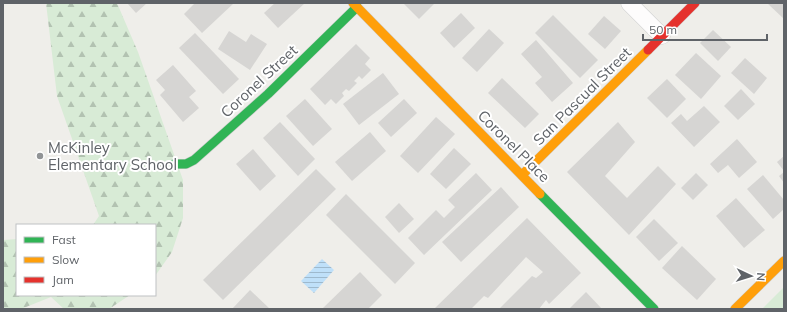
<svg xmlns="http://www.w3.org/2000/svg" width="787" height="312" font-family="Mulish,sans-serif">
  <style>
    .green { fill: #d8ebd6 }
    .forest { fill: url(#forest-firs) }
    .water { fill: url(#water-rules) }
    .building { fill: #d6d5d3 }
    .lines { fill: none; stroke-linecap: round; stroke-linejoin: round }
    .street-casing { stroke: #cbcccc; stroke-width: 17 }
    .fast-casing { stroke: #cacacb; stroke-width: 10 }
    .slow-casing { stroke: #cacacb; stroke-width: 10 }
    .jam-casing { stroke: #cacacb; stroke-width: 10 }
    .street { stroke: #fdfcfc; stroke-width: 16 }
    .fast { stroke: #30b455; stroke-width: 9 }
    .slow { stroke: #ff9f0a; stroke-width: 9 }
    .jam { stroke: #e5322d; stroke-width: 9 }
    .poi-dot { fill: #919496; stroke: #fff; stroke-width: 1.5 }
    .labels { text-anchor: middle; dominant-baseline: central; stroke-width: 4; stroke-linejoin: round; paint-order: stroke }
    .street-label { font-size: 15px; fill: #5f6368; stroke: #fff }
    .poi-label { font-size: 15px; fill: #5f6368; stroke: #fff; text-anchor: start }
  </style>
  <defs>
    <pattern id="forest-firs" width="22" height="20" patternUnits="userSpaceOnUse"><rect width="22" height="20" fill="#d8ebd6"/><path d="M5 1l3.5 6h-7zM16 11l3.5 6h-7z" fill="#b2c2b1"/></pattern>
    <pattern id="water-rules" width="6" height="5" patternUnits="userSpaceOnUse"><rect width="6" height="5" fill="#bfe0f9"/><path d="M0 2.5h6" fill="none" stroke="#9eb9cd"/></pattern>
  </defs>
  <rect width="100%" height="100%" fill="#efeeea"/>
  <polygon class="green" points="784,287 784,309 762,309"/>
  <g class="forest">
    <polygon points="46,3 117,3 138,52 183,180 183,218 172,252 155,276 155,225 93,225 99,216 57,96"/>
    <polygon points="17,239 17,295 130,295 109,309 64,309 51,297 21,309 3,309 3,240"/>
  </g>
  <polygon class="water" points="322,259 334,270 314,293 301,281"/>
  <g class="building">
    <polygon points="127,3 147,3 136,13"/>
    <polygon points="195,3 234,3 202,33 184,14"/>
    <polygon points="275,3 305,3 278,28 264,13"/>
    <polygon points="403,3 435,3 419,19"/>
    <polygon points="767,3 784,3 784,19"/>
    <polygon points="461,13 475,28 454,48 440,33"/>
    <polygon points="553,15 598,60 580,78 535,33"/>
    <polygon points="604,16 621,31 605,49 588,34"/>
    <polygon points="489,29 504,43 477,72 462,58"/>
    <polygon points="713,30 731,47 718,61 700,43"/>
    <polygon points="229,31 246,42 251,34 267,44 250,70 218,49"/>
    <polygon points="195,33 239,79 223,94 179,48"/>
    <polygon points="536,40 573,83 552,102 535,83 542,77 521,54"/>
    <polygon points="356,44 370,58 365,64 371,70 362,79 359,76 354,81 357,83 349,91 346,89 342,93 344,96 336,104 331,99 325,105 310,89"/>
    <polygon points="696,53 721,76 701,99 675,75"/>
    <polygon points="745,58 767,78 754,94 731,73"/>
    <polygon points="173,65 196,91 189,97 199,108 183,122 160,95 165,90 156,80"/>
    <polygon points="383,73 399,94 359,125 343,104"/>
    <polygon points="502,78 539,114 525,128 488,93"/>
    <polygon points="667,79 686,99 667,118 647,98"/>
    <polygon points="741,89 755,104 738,120 724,106"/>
    <polygon points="305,99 332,129 313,146 286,116"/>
    <polygon points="404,99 417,113 391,137 378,123"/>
    <polygon points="704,106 720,122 694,147 671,123 681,114 687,121"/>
    <polygon points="436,117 455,134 418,173 400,156"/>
    <polygon points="280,122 315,159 298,176 263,138"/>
    <polygon points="618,122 635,142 605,176 627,198 658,166 676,184 629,235 567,172"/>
    <polygon points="370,132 386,151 352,181 335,162"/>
    <polygon points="737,139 757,162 739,178 728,165 718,173 710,164"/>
    <polygon points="454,148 471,164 446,189 430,174"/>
    <polygon points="253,149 276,176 260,191 236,164"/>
    <polygon points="784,156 784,171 777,162"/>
    <polygon points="316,169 336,189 223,300 203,280"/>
    <polygon points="784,172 784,183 779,176"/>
    <polygon points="476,173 492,190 424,255 408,238 436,210 444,218 455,207 448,200"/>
    <polygon points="696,173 708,185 693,200 681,188"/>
    <polygon points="763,175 784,200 784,209 773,219 747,189"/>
    <polygon points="501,187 519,207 461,262 442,242"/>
    <polygon points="346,194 415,263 395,284 326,215"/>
    <polygon points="736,198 765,230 744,248 716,216"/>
    <polygon points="399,203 414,219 399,233 385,217"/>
    <polygon points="527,218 581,273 549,304 546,300 539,309 499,309 532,276 536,278 543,272 526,257 488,298 484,296 471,309 434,309"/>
    <polygon points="654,219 678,243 659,261 636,237"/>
    <polygon points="682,246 716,279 697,300 662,268"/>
    <polygon points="360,272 382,295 368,309 322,309"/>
    <polygon points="250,290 270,309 232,309"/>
    <polygon points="586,292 602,309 569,309"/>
  </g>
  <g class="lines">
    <g class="street-casing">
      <polyline id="street" points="629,3 662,36"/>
    </g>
    <g class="fast-casing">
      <g id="fast">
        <polyline points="174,164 186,164 194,160 268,94 357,7"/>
        <polyline points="540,194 654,309"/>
      </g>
    </g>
    <g class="slow-casing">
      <g id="slow">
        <polyline points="353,3 540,194"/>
        <polyline points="522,175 648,50"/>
        <polyline points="735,309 784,261"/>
      </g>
    </g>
    <g class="jam-casing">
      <polyline id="jam" points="648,50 695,3"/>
    </g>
    <use href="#street" class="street"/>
    <use href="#fast" class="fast"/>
    <use href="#slow" class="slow"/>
    <use href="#jam" class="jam"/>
  </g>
  <circle class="poi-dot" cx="40" cy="156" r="4"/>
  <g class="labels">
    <g class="street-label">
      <text transform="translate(259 81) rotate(-43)">Coronel Street</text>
      <text transform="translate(582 96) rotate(-45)">San Pascual Street</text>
      <text transform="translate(514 146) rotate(45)">Coronel Place</text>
    </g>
    <g class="poi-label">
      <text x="48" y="147">McKinley<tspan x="48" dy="17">Elementary School</tspan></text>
    </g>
  </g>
  <rect width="787" height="312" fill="none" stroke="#5f6368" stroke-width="8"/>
  <rect x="16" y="224" width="140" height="72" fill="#ffffff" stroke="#bfc1c3"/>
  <rect x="24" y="237" width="20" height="6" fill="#30b455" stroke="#bfc1c3"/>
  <text x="52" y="244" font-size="12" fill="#5f6368">Fast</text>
  <rect x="24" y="257" width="20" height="6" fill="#ff9f0a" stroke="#bfc1c3"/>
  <text x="52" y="264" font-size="12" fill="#5f6368">Slow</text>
  <rect x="24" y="277" width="20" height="6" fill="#e5322d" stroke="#bfc1c3"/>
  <text x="52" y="284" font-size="12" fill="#5f6368">Jam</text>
  <g transform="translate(751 276) rotate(94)" stroke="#ffffff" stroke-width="3" paint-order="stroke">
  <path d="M0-3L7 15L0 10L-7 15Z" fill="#5f6368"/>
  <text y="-6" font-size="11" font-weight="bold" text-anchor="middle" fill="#5f6368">N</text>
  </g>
  <path d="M643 34v6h124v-6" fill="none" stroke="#5f6368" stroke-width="2"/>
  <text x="649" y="34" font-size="12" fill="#5f6368" stroke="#ffffff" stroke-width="3" paint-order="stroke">50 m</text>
</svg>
